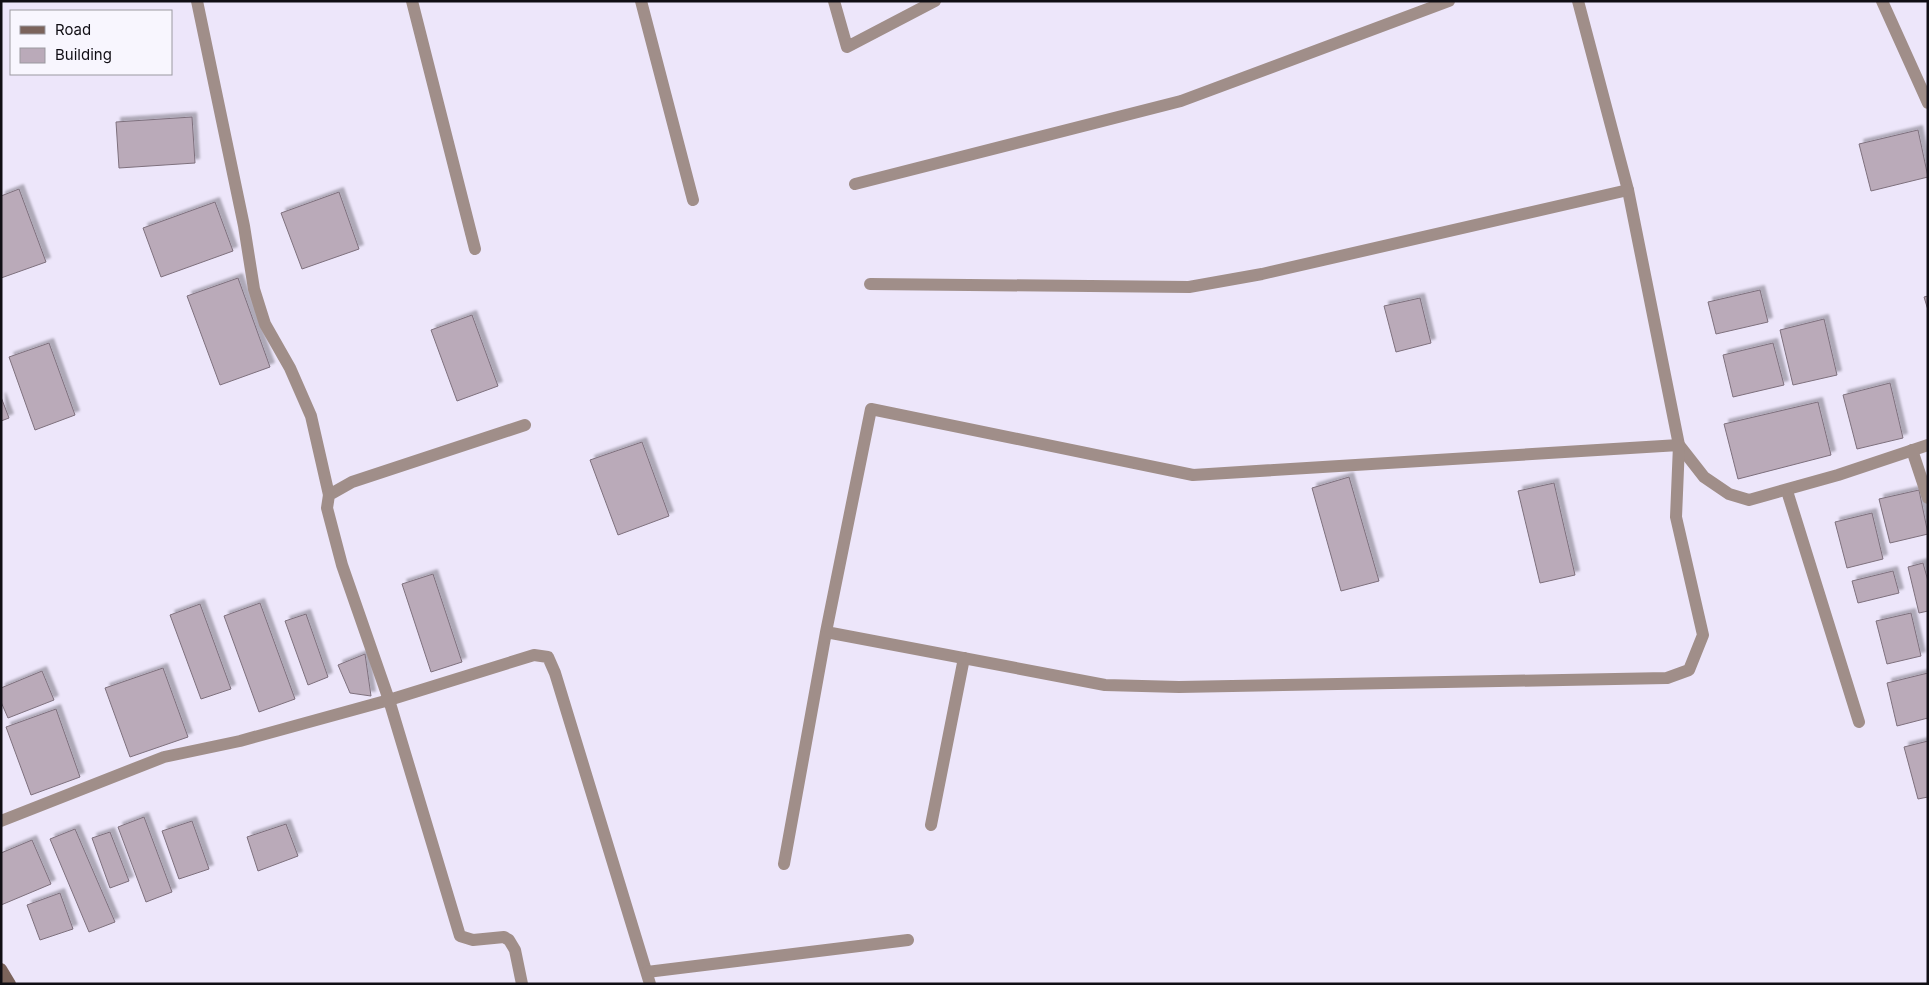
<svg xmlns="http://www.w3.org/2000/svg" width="1929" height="985" font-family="Inter,sans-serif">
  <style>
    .building { fill: #baaab9; stroke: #7e707d; filter: url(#shadow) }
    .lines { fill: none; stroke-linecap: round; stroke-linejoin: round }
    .street { stroke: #a08e89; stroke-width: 12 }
    .secondary { stroke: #7b635b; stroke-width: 12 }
  </style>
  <defs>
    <filter id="shadow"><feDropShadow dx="4.5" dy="-4.5" stdDeviation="1" flood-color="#0004"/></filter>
  </defs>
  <rect width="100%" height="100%" fill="#ede6fa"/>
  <g class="building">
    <polygon points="192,117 195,163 119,168 116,122"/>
    <polygon points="1918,130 1928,177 1871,191 1859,144"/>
    <polygon points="19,189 46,262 1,278 1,196"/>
    <polygon points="339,192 359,249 302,269 281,213"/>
    <polygon points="215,202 233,251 161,277 143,228"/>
    <polygon points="238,278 270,367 220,385 187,296"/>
    <polygon points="1760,290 1768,322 1716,334 1708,302"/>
    <polygon points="1928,296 1928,310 1924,297"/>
    <polygon points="1420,298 1431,343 1396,352 1384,306"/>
    <polygon points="472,315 498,386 457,401 431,330"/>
    <polygon points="1824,319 1837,375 1793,385 1780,330"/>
    <polygon points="49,343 75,415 35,430 9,357"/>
    <polygon points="1773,343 1784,385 1733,397 1723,355"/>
    <polygon points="1890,383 1903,438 1857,449 1843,395"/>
    <polygon points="1,397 9,418 1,421"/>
    <polygon points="1818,402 1831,455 1738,479 1724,424"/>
    <polygon points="642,442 669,516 618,535 590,460"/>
    <polygon points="1349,477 1379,581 1341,591 1312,488"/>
    <polygon points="1554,483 1575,575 1540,583 1518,491"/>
    <polygon points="1919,490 1928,534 1890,543 1879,499"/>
    <polygon points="1872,513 1883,559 1847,568 1835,522"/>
    <polygon points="1923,563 1928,581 1928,611 1919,613 1908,567"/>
    <polygon points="1893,571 1899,593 1858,603 1852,581"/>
    <polygon points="433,574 462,662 431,672 402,584"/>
    <polygon points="260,603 295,699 259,712 224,616"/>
    <polygon points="200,604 231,689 201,699 170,615"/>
    <polygon points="1911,613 1921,656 1887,664 1876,621"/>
    <polygon points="306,614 328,677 308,685 285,621"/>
    <polygon points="365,654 371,696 350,693 338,665"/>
    <polygon points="163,668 188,737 130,757 105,688"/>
    <polygon points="42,671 54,700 8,718 1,702 1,688"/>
    <polygon points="1928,673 1928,718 1897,726 1887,683"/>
    <polygon points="56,709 80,777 31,795 6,727"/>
    <polygon points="1928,741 1928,797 1918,799 1904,747"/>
    <polygon points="144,817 172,892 146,902 118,827"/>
    <polygon points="192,821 209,869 179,879 162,831"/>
    <polygon points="286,824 298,856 258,871 247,837"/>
    <polygon points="75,829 115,922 89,932 50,839"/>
    <polygon points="110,832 129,881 110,888 92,838"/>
    <polygon points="32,840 51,884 1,905 1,853"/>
    <polygon points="60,893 73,929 40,940 27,905"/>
  </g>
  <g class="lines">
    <g class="street">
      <polyline points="197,1 244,226 254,289 265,324 290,368 311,416 329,495"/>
      <polyline points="412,1 475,249"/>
      <polyline points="641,1 693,200"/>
      <polyline points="834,1 847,47 935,1"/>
      <polyline points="1578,1 1628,190 1679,445 1704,477 1729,494 1749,500 1838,475 1928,445"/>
      <polyline points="1882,1 1928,103"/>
      <polyline points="855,184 1181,101 1449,1"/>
      <polyline points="870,284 1189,287 1262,274 1628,190"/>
      <polyline points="525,425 352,482 329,495 327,508 342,565 389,700 534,655 548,657 555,673 650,984"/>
      <polyline points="1912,450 1928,498"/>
      <polyline points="1787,491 1859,722"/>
      <polyline points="1,821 164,757 240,741 389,700 460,936 473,940 504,937 509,940 515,950 522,984"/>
      <polyline points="931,825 964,658"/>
      <polyline points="784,864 826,632 871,409 1193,475 1679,445 1676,517 1703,635 1689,670 1667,678 1179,687 1105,685 826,632"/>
      <polyline points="647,972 908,940"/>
    </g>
    <polyline class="secondary" points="1,969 10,984"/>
  </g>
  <rect width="1929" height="985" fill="none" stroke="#100e14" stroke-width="5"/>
  <rect x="10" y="10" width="162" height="65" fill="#f8f6fe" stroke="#9b99a0"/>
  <rect x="20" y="26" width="25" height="8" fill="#7b635b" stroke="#9b99a0"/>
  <text x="55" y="35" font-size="15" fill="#100e14">Road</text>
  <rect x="20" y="48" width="25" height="15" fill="#baaab9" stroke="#9b99a0"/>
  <text x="55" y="60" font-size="15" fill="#100e14">Building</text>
</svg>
